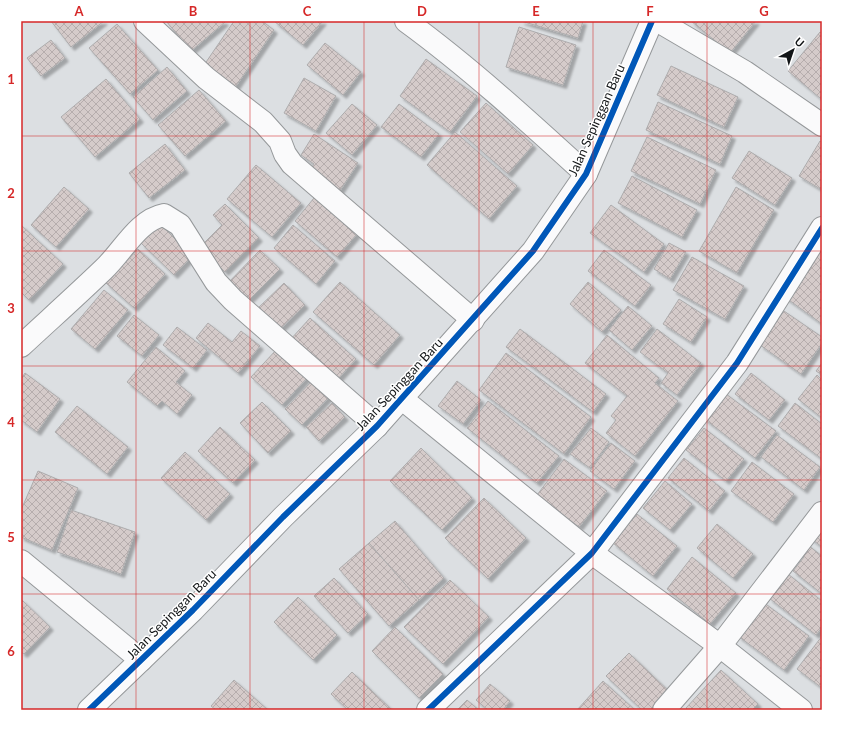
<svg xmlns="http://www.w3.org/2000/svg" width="843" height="731" font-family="Lato,sans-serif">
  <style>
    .building { fill: url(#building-cross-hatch); stroke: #adacad; filter: url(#shadow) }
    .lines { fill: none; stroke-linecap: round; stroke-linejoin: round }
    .street-casing { stroke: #95989a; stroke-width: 24 }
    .secondary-casing { stroke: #95989a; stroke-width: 24 }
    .street { stroke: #fafafb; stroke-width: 22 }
    .secondary { stroke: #fafafb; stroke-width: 22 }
    .cycleway-casing { stroke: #fff; stroke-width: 8 }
    .cycleway { stroke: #0057b8; stroke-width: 6 }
    .grid { fill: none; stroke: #d62828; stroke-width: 1; stroke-opacity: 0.55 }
    .labels { text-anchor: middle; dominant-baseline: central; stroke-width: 3; stroke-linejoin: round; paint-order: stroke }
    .street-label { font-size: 13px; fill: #121517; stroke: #fff }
    .neatline { fill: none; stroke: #d62828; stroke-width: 1.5 }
    .grid-label { font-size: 13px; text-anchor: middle; font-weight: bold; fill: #d62828 }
  </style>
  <defs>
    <pattern id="building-cross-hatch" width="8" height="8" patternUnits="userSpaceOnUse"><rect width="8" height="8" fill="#d5cbca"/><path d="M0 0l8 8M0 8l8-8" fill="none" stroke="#b6adad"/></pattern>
    <filter id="shadow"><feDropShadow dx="3.5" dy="3.5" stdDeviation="1" flood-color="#0004"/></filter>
  </defs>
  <rect width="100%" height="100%" fill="#dcdfe2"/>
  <g class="building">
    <polygon points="51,21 104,21 71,47"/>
    <polygon points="166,21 224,21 225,22 191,51"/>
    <polygon points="234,21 262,21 274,30 232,92 200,71"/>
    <polygon points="274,21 323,21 303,45"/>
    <polygon points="521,21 583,21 578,38"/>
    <polygon points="691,21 756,21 730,53"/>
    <polygon points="117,24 158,70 130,94 89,48"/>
    <polygon points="519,27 576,45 563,85 506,67"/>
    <polygon points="820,32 822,33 822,95 820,98 788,71"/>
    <polygon points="51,40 65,58 41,76 27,58"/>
    <polygon points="325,43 361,72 343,95 307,65"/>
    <polygon points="426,59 477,96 450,132 400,96"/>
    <polygon points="671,66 738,97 724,127 657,95"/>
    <polygon points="167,67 187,91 153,120 133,97"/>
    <polygon points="304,78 336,96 316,131 284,113"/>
    <polygon points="106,79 140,119 95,157 61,117"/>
    <polygon points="199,90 226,121 185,156 158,125"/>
    <polygon points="658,102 732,136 720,164 646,130"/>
    <polygon points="486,103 533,145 508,174 460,132"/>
    <polygon points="352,104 377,125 352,155 326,133"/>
    <polygon points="399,104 439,134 421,157 381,127"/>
    <polygon points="455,132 517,186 489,219 427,165"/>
    <polygon points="314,134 358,163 337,195 307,175 314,164 301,155"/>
    <polygon points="647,137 716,170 700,204 631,171"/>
    <polygon points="820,141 822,142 822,190 799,176"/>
    <polygon points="165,144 185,170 149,198 129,173"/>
    <polygon points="749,151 792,178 775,205 732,178"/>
    <polygon points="256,165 301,203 272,237 227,199"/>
    <polygon points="632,176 697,210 682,237 618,203"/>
    <polygon points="64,187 89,209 56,247 31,225"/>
    <polygon points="736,187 774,210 737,273 699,251"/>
    <polygon points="314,198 357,234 337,257 295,221"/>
    <polygon points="225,204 259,238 225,272 200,247 222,225 213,215"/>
    <polygon points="611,205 664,244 644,272 590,233"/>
    <polygon points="160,224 192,256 174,275 141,243"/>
    <polygon points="21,225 63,264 29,300 21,292"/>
    <polygon points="293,225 335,261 316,284 274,248"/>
    <polygon points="669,243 686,252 670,279 654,269"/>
    <polygon points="822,248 822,324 782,295"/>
    <polygon points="138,249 165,274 134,308 106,283"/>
    <polygon points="260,250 280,269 244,305 225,286"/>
    <polygon points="604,250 651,285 635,306 588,271"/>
    <polygon points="692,257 744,286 725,319 673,290"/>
    <polygon points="340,282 400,335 374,365 313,312"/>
    <polygon points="588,282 621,310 602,332 570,304"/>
    <polygon points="284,283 305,305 278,331 256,310"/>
    <polygon points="104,290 128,310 95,349 71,329"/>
    <polygon points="679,299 707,317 691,342 663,324"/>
    <polygon points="628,306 652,326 632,350 609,330"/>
    <polygon points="784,311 822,337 822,343 801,374 760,345"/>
    <polygon points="134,315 159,335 142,356 117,336"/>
    <polygon points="310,318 356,359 336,381 290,340"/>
    <polygon points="208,323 232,342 241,331 260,346 238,373 196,338"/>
    <polygon points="177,327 207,350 193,368 163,345"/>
    <polygon points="520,329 606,394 593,412 506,347"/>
    <polygon points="657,329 701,363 677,395 661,383 668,373 640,352"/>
    <polygon points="607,335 659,378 655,383 678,401 635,456 606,433 616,420 611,416 627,396 585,363"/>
    <polygon points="156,347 185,371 176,382 192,395 177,414 162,401 157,406 127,382"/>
    <polygon points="277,349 307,378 282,405 251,377"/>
    <polygon points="506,353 591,417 564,454 479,390"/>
    <polygon points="822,363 822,375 816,371"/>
    <polygon points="25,373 60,399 37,432 21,420 21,379"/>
    <polygon points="751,373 785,400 769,420 735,394"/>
    <polygon points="817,375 822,380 822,418 798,399"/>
    <polygon points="312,381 329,397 302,425 285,409"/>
    <polygon points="457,381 481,400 463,424 438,406"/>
    <polygon points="722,391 776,431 755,458 702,417"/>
    <polygon points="488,401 559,456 537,483 467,428"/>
    <polygon points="262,402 291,431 268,453 240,423"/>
    <polygon points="332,403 345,417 319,441 306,427"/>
    <polygon points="795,403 822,424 822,459 778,426"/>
    <polygon points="77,406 128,447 107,474 55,432"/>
    <polygon points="220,427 255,460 233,483 198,451"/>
    <polygon points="591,428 609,442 590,468 570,454"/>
    <polygon points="704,428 744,459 726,481 686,450"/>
    <polygon points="777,435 820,467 804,490 761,457"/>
    <polygon points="611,443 635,461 614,489 590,471"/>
    <polygon points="421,448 472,498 442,530 390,481"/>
    <polygon points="185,452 230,494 206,520 161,478"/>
    <polygon points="684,458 725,491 709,511 668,478"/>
    <polygon points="564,459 607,491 579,527 537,495"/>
    <polygon points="752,462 794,494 773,522 731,491"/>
    <polygon points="38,471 78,488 52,550 21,537 21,510"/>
    <polygon points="665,481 692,504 670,530 643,508"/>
    <polygon points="484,498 526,538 488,579 445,538"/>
    <polygon points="71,510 135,532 121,574 57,552"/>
    <polygon points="637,514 677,546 653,576 613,543"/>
    <polygon points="395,521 444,578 419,600 369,543"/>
    <polygon points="822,522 822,547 809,537"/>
    <polygon points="717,524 753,554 733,578 697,548"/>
    <polygon points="804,542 822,556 822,594 793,571 804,557 797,551"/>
    <polygon points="369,543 419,600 389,626 339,569"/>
    <polygon points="692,557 736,593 710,624 667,589"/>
    <polygon points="788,574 822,601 822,627 816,635 769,598"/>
    <polygon points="334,578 368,614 348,633 314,596"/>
    <polygon points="450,580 489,617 443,664 404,627"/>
    <polygon points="298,597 337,635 313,660 274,622"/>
    <polygon points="21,599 50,627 24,654 21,652"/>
    <polygon points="763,602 809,636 784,670 738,636"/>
    <polygon points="395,627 443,674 419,698 372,651"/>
    <polygon points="822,636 822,688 797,669"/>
    <polygon points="629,653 675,697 663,710 642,710 606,676"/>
    <polygon points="721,670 758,704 752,710 688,710 686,708"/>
    <polygon points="352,672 392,710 348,710 331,694"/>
    <polygon points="234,680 268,710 216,710 211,706"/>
    <polygon points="603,681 635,710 577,710"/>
    <polygon points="490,684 510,701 503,710 488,710 476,700"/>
    <polygon points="467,700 479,710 457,710"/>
  </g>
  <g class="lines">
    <g class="street-casing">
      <g id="street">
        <polyline points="145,21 206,78 263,122 280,141 285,154 292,164 473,320"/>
        <path d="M406,21C469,67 528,121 586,174"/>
        <polyline points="658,21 745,72 822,125"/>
        <path d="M21,346C49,320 77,295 104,269C123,251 138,220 164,215L180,225L216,282L233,300L377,426"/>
        <polyline points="401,398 592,553 720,646 801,710"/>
        <polyline points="21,561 141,660"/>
        <polyline points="428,710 592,553 737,363 822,228"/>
        <polyline points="664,710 720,646 822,513"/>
      </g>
    </g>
    <g class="secondary-casing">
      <polyline id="secondary" points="89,710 193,610 283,517 377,426 533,251 586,174 652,21"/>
    </g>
    <use href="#street" class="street"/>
    <use href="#secondary" class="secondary"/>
    <g class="cycleway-casing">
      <g id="cycleway">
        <polyline points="89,710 193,610 283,517 377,426 533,251 586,174 652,21"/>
        <polyline points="428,710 592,553 737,363 822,228"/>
      </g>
    </g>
    <use href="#cycleway" class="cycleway"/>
  </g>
  <path class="grid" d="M136,21V710M250,21V710M364,21V710M479,21V710M593,21V710M707,21V710M21,136H822M21,251H822M21,366H822M21,480H822M21,594H822"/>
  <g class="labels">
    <g class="street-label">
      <text transform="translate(596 120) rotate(-66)">Jalan Sepinggan Baru</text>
      <text transform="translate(399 384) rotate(-47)">Jalan Sepinggan Baru</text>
      <text transform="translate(171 614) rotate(-45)">Jalan Sepinggan Baru</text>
    </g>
  </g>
  <rect width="843" height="731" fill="none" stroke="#ffffff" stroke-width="44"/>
  <g transform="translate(793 50) rotate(40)" stroke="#ffffff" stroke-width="3" paint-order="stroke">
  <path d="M0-3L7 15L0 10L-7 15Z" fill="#121517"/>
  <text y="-6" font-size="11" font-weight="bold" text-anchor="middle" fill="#121517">U</text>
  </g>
  <rect x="22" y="22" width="799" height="687" class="neatline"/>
  <g class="grid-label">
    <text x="79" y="16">A</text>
    <text x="193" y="16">B</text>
    <text x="307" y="16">C</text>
    <text x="422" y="16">D</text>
    <text x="536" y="16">E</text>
    <text x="650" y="16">F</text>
    <text x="764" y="16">G</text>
    <text x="11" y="84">1</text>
    <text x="11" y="198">2</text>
    <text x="11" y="313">3</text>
    <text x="11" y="427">4</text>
    <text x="11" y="542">5</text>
    <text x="11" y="656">6</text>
  </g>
</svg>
